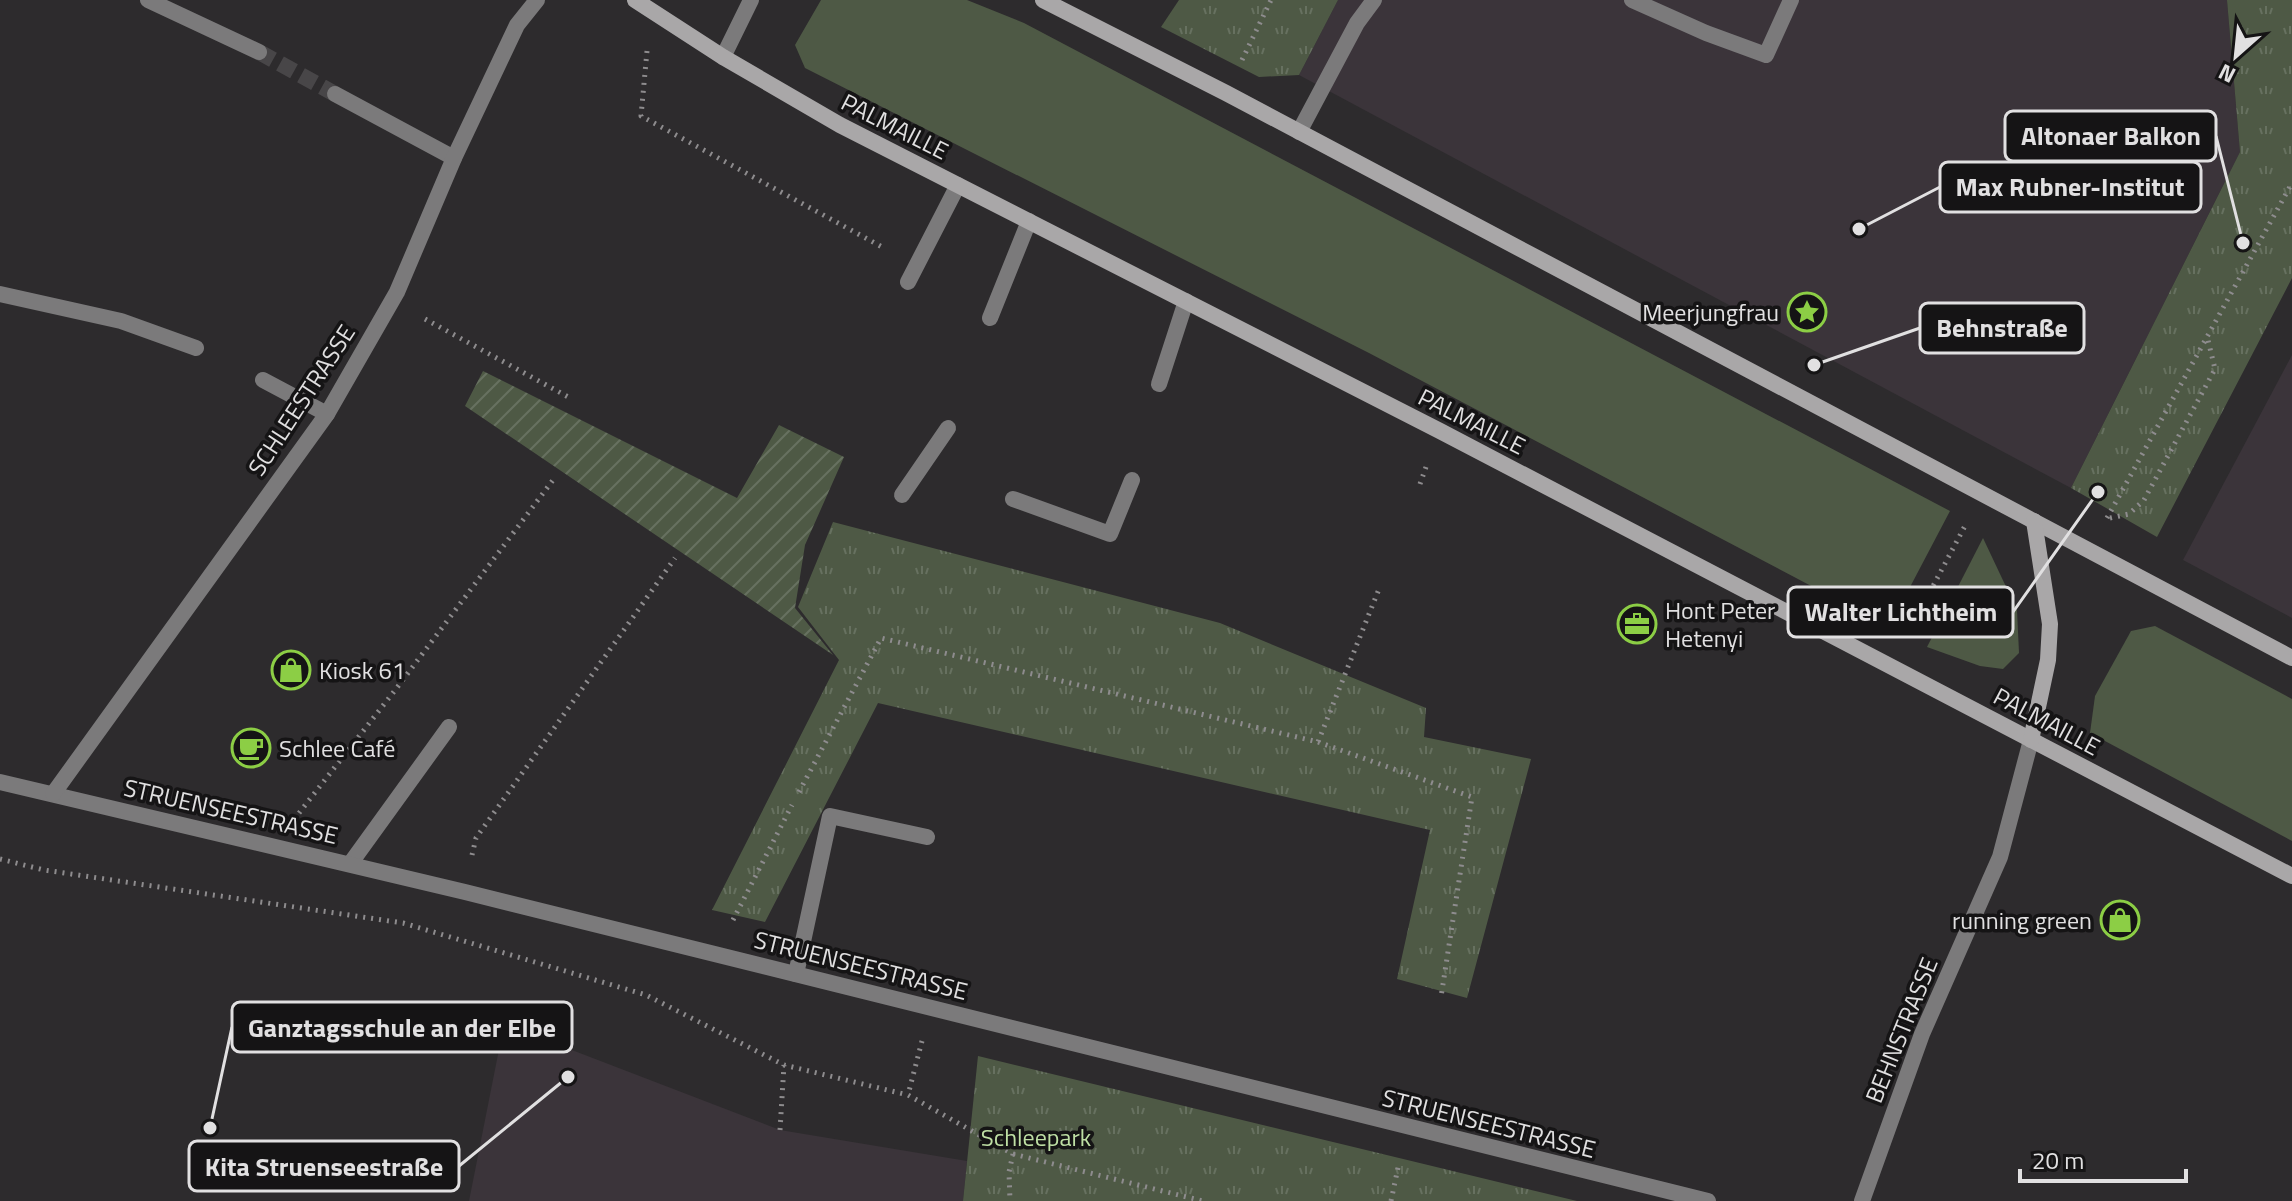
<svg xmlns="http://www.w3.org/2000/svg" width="2292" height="1201" font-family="'Titillium Web',sans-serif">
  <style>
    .built { fill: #3b343a }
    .grass { fill: #4e5945 }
    .park { fill: url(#park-tufts) }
    .garden { fill: url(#garden-furrows) }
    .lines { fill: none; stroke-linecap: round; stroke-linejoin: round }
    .minor-tunnel { stroke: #484648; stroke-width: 16; stroke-dasharray: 16 8; stroke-linecap: butt }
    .path { stroke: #8e8c8e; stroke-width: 5; stroke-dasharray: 2 6; stroke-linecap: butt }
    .service { stroke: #7b7a7b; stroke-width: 16 }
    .minor { stroke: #7b7a7b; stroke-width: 16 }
    .secondary { stroke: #a9a7a8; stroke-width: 16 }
    .labels { text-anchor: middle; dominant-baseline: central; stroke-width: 7; stroke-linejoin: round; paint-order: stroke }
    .street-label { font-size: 24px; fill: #e1e0e1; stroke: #151415 }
    .poi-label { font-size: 24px; fill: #e1e0e1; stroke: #151415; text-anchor: start }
    .park-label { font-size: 24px; fill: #bedfa4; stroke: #151415 }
    .leader { fill: none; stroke: #e1e0e1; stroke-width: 3 }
    .callout-dot { fill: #e1e0e1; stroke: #151415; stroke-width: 3 }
    .callout { fill: #151415; stroke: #e1e0e1; stroke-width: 3 }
    .callout-label { font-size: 26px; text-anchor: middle; font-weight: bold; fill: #e1e0e1 }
  </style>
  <defs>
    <pattern id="park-tufts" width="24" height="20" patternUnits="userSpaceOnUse" patternTransform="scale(2)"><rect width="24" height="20" fill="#4e5945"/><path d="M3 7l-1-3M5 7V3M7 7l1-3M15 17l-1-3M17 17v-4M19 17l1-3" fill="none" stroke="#677160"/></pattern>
    <pattern id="garden-furrows" width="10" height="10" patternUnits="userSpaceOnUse" patternTransform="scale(2)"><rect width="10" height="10" fill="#4e5945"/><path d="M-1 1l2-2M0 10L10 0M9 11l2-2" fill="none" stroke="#677160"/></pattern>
  </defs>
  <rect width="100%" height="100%" fill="#2d2b2d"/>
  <g class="built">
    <polygon points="1338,0 2227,0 2240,152 2071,488 1299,75"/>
    <polygon points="2292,355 2292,618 2183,560"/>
    <polygon points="504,1024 780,1130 967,1161 963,1201 469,1201"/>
  </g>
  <g class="grass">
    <polygon points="821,0 967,0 1024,23 1950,511 1889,627 1369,353 805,68 795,45"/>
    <polygon points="1983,538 2017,610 2019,653 2003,669 1980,666 1927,647"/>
    <polygon points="2155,626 2292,699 2292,841 2090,733 2095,696 2131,631"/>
  </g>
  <g class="park">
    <polygon points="1179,0 1338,0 1299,75 1259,77 1161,27"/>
    <polygon points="2227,0 2292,0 2292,278 2157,537 2071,488 2240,152"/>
    <polygon points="833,522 1220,623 1426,708 1424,737 1531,759 1467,998 1397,979 1430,830 878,703 765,922 712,910 839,660 798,607"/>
    <polygon points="978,1056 1577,1201 963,1201"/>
  </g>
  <polygon class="garden" points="483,371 737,498 779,425 844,457 805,545 795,608 833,655 465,406"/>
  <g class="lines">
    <polyline class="minor-tunnel" points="259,52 335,94"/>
    <g class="path">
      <polyline points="647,51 641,116 884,248"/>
      <polyline points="1242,60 1271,0"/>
      <polyline points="425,319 572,399"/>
      <polyline points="1420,484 1426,467"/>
      <polyline points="2107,518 2292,183"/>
      <polyline points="2110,518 2129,514 2144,500 2215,369 2207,336"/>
      <polyline points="1907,635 1966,524"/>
      <polyline points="1318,742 1472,797 1441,997"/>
      <polyline points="799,792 881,638 1318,742 1379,589"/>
      <polyline points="299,813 396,689 553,480"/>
      <polyline points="472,855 476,838 675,558"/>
      <polyline points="0,859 44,870 403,923 646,995 784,1065 908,1095"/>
      <polyline points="733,920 792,805"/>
      <polyline points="922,1041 908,1095 1013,1154 1009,1172 1010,1201"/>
      <polyline points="780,1130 784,1065"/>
      <polyline points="1013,1154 1203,1201"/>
      <polyline points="1391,1201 1399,1163"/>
    </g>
    <g class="service">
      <polyline points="1632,0 1706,33 1766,55 1791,0"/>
      <polyline points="1299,132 1357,23 1374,0"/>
      <polyline points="908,282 958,185"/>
      <polyline points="0,294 121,321 196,348"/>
      <polyline points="990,318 1029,221"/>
      <polyline points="263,380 327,414"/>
      <polyline points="1159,384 1186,301"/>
      <polyline points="902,495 948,428"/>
      <polyline points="1013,499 1110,534 1132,480"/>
      <polyline points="350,864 449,727"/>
      <polyline points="796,974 830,816 927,837"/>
    </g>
    <g class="minor">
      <polyline points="148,0 259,52"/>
      <polyline points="723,57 751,0"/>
      <polyline points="335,94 454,158"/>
      <polyline points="0,782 465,892 1708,1201"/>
      <polyline points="53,794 327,414 397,292 454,158 517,25 537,0"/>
      <polyline points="1862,1201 1922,1034 2000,857 2031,740"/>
    </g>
    <g class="secondary">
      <polyline points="635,0 723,57 840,125 1440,431 2292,876"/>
      <polyline points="1043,0 1226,93 2292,658"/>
      <polyline points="2031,740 2048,660 2050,624 2034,521"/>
    </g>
  </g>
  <defs>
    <g id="sight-ring" transform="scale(2)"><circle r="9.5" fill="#151415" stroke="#8cce45" stroke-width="1.5"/><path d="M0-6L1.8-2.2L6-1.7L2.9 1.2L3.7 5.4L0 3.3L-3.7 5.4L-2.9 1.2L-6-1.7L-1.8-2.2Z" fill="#8cce45"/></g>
    <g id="office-ring" transform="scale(2)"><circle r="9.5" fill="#151415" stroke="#8cce45" stroke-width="1.5"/><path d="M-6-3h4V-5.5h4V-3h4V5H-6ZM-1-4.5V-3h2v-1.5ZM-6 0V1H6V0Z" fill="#8cce45"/></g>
    <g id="shop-ring" transform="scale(2)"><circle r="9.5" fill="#151415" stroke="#8cce45" stroke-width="1.5"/><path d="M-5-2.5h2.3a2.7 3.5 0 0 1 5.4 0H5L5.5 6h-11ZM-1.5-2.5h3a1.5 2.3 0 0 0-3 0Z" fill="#8cce45"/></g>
    <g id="cafe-ring" transform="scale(2)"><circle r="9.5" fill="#151415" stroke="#8cce45" stroke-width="1.5"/><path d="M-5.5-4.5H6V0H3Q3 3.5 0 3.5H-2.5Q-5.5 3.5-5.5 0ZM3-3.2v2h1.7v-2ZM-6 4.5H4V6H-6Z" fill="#8cce45"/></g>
  </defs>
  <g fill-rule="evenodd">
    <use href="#sight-ring" x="1807" y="312"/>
    <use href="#office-ring" x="1637" y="624"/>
    <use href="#shop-ring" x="291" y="670"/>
    <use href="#cafe-ring" x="251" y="748"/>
    <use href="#shop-ring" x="2120" y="920"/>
  </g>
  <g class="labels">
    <g class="street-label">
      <text transform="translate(895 126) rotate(27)">PALMAILLE</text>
      <text transform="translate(301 400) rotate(-57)">SCHLEESTRASSE</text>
      <text transform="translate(1472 421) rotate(27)">PALMAILLE</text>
      <text transform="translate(2047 721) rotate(28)">PALMAILLE</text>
      <text transform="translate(231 811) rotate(13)">STRUENSEESTRASSE</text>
      <text transform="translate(861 965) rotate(14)">STRUENSEESTRASSE</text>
      <text transform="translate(1901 1030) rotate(-68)">BEHNSTRASSE</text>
      <text transform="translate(1489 1123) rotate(14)">STRUENSEESTRASSE</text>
    </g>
    <g class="poi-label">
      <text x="1779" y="312" text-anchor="end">Meerjungfrau</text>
      <text x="1665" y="610">Hont Peter<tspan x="1665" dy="28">Hetenyi</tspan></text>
      <text x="319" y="670">Kiosk 61</text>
      <text x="279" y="748">Schlee Café</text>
      <text x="2092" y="920" text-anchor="end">running green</text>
    </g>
    <g class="park-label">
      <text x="1036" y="1137">Schleepark</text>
    </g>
  </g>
  <path class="leader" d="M2243 243L2216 136M1859 229L1940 187M1814 365L1920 328M2098 492L2013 612M210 1128L232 1027M568 1077L459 1166"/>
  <g class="callout-dot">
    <circle cx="2243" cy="243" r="8"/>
    <circle cx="1859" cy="229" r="8"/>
    <circle cx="1814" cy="365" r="8"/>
    <circle cx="2098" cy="492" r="8"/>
    <circle cx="210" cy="1128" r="8"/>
    <circle cx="568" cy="1077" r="8"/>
  </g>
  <g class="callout">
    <rect x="2005" y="111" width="211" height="50" rx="8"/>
    <rect x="1940" y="162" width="261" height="50" rx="8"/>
    <rect x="1920" y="303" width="164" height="50" rx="8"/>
    <rect x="1788" y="587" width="225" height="50" rx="8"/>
    <rect x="232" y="1002" width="340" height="50" rx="8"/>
    <rect x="189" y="1141" width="270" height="50" rx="8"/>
  </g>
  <g class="callout-label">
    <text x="2111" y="145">Altonaer Balkon</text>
    <text x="2070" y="196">Max Rubner-Institut</text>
    <text x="2002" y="337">Behnstraße</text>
    <text x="1901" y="621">Walter Lichtheim</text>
    <text x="402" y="1037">Ganztagsschule an der Elbe</text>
    <text x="324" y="1176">Kita Struenseestraße</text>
  </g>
  <g transform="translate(2236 56) rotate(207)" stroke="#151415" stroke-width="6" paint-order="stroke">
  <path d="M0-6L14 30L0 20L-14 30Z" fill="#e1e0e1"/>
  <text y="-12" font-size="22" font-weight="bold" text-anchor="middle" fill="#e1e0e1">N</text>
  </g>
  <path d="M2020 1169v12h166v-12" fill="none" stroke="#e1e0e1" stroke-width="4"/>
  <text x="2032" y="1169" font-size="24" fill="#e1e0e1" stroke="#151415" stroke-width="6" paint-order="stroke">20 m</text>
</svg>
